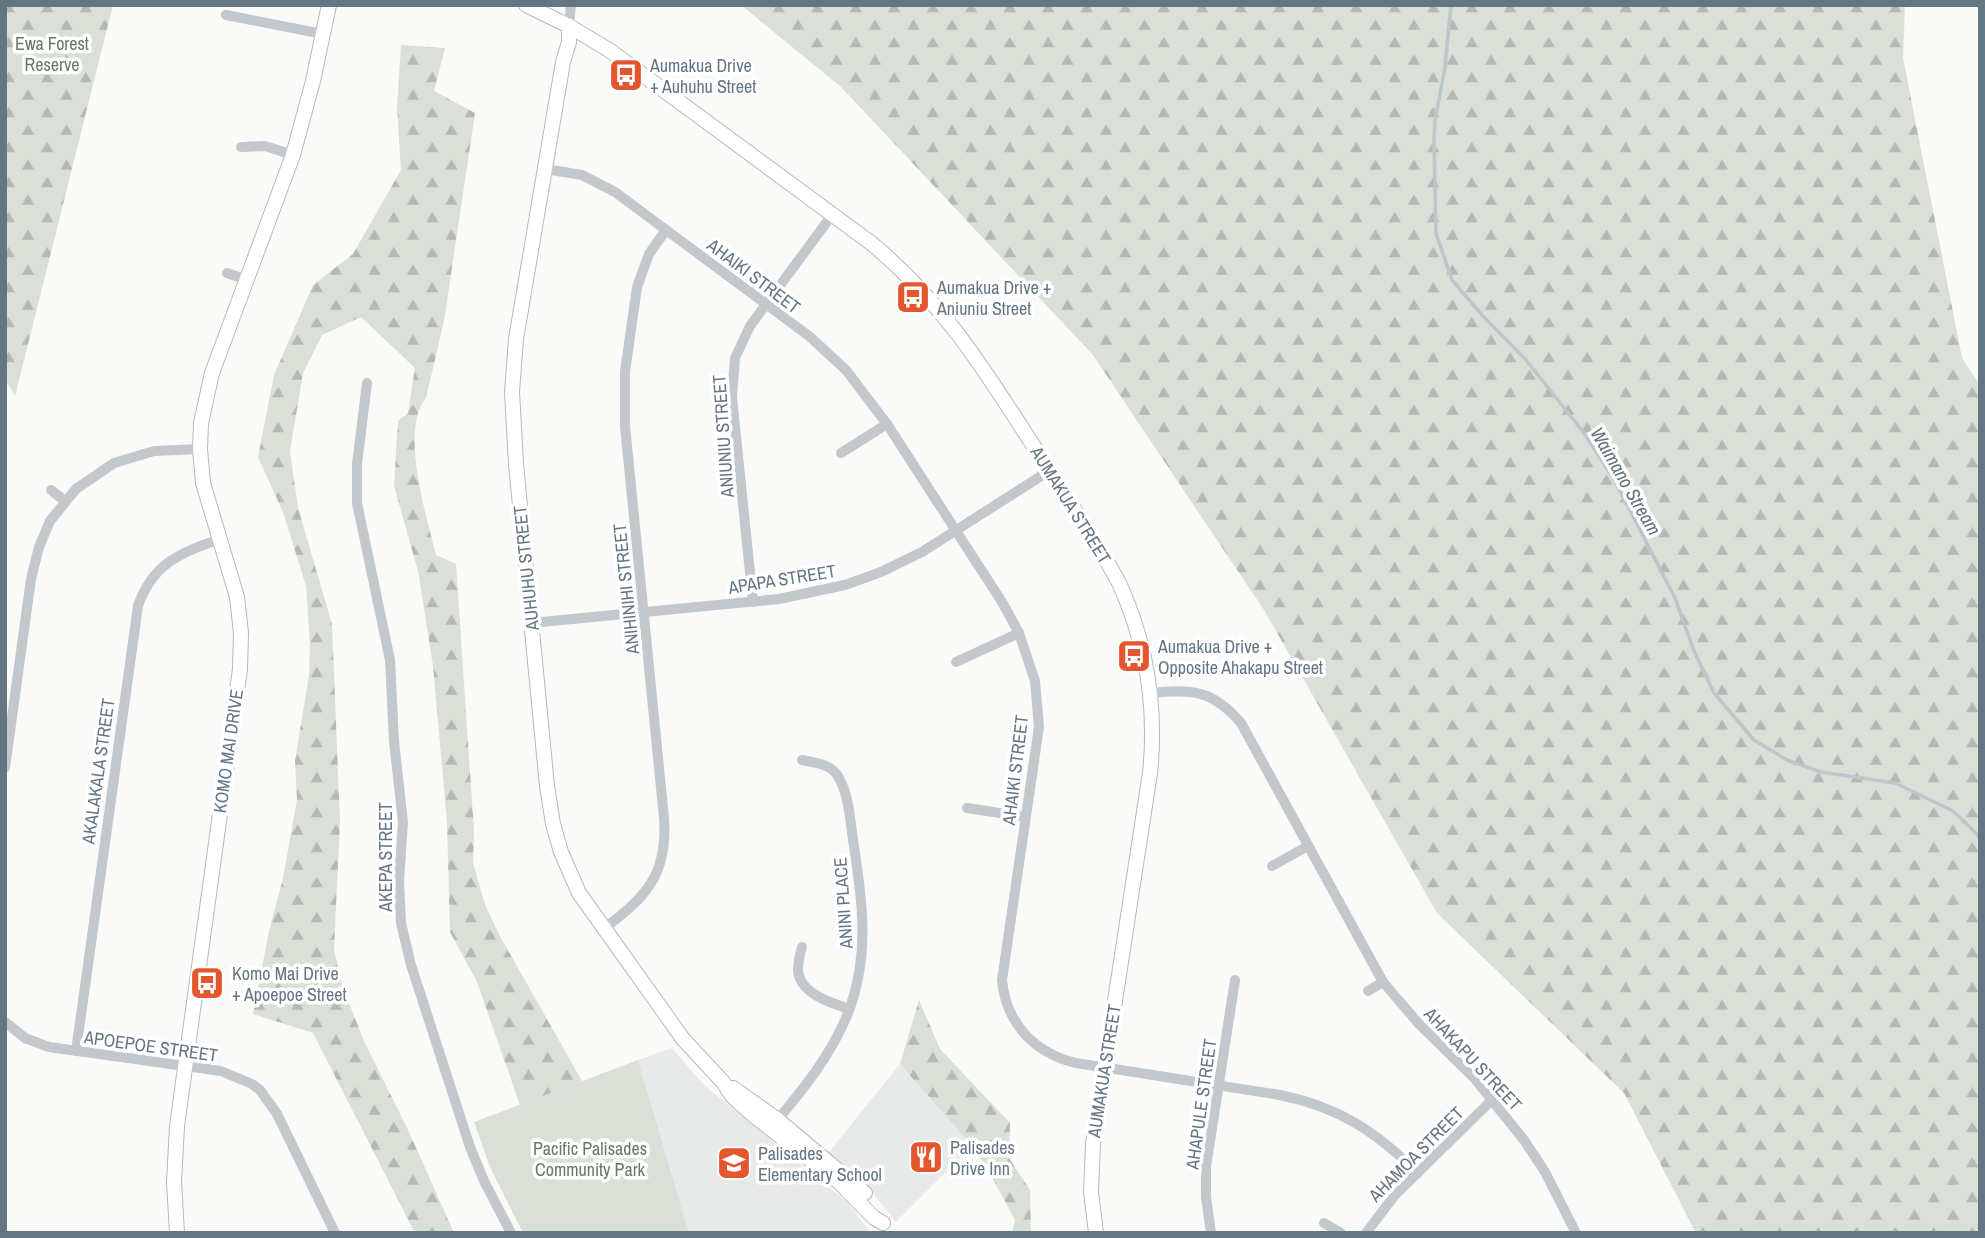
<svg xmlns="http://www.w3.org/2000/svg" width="1985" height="1238" font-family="'Archivo Narrow',sans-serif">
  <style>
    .built { fill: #e8e9e9 }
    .forest { fill: url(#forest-firs) }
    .park { fill: #dadfd7 }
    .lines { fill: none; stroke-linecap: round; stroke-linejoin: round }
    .stream { stroke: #bbc7cb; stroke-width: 3.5 }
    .secondary-casing { stroke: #b3babf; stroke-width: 16 }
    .street { stroke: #c3c8cc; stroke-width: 10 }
    .secondary { stroke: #fff; stroke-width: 14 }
    .labels { text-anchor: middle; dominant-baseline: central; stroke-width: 7; stroke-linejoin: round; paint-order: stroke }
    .park-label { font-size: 18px; fill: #687a64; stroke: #fff }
    .poi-label { font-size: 18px; fill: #657683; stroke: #fff; text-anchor: start }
    .street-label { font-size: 18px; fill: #657683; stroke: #fff }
    .water-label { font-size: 19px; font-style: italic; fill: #60757c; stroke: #fff }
  </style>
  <defs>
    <pattern id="forest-firs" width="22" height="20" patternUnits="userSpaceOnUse" patternTransform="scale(1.75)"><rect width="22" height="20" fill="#dadfd7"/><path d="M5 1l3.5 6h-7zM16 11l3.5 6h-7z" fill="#b4b9b4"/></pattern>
  </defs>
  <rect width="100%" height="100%" fill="#fafaf8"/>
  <g class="built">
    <polygon points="672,1048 705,1086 846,1201 871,1233 689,1233 638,1060"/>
    <polygon points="900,1064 972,1146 896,1222 864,1182 829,1152"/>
  </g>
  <g class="forest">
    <polygon points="5,5 113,5 15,396 5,379"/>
    <polygon points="741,5 1905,5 1903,58 1962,358 1980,385 1980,1233 1696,1233 1624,1093 1437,913 1264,610 1093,355 841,87"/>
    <path d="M401,45L445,48L434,91L475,113L444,321L426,398C399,430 427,517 436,555L456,564L474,831L473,863L485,905L501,938L582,1081L520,1105L477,982L450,932L447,822L433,666L418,571L394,486L398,421L408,413L415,368L361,317L322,335L303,373L290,451L298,508L332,624L340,821L334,949L343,988L364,1041L409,1132L454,1233H415L313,1033L253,1014L269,931L283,878L297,800L295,761L309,675L310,643L306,586L283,512L258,457L274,375L313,285L353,254L401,170L397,108Z"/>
    <polygon points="919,1000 940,1049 1010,1123 1009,1158 1030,1190 1031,1233 1012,1233 1015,1220 986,1166 972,1146 900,1064"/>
  </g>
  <polygon class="park" points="638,1060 689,1233 523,1233 490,1167 474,1122"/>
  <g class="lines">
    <polyline class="stream" points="1451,5 1445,67 1435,121 1434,141 1436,233 1452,280 1482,315 1526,360 1584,433 1615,481 1675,598 1694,651 1714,693 1754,740 1787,760 1821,772 1895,783 1953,811 1977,834 1980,840"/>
    <g class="secondary-casing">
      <g id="secondary">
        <path d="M526,5L569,26L609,50L871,243C947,306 987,374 1040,456C1066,498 1096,539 1119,583C1147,644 1157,706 1150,773L1093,1144L1091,1192L1096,1233"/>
        <polyline points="569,26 569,42 563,62 516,339 512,392 516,464 547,786 553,824 561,852 579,893 683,1039 723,1082 732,1096 753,1115 840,1183 874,1218 883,1223"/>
        <polyline points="733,1088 778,1120 865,1193"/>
        <polyline points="177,1233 174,1182 177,1126 240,669 241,633 237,597 203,483 200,449 201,423 212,373 293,155 313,81 329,5"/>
      </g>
    </g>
    <g class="street">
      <polyline points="226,15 323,34"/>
      <polyline points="569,26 571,5"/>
      <polyline points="241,147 265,146 293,155"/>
      <path d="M545,169L582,175L615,192L809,336L846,370L887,424L1002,602L1019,633L1035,681L1039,727L1002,980C1006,1023 1034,1053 1076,1063L1280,1095C1339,1107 1375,1131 1418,1173"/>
      <polyline points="227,273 247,280"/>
      <polyline points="367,383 357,464 357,503 390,660 394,741 403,822 399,882 401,923 411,965 470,1147 484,1181 511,1233"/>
      <polyline points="841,453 887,424"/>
      <polyline points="51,490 65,501"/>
      <polyline points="753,602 732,397 735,358 750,326 832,215"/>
      <polyline points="531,623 779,599 845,585 881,572 922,552 1049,471"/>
      <polyline points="956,662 1019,633"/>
      <path d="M1151,693C1192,689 1213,690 1241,723L1383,982L1419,1024L1475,1079L1524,1140L1545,1172L1576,1233"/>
      <polyline points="5,768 31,579 39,547 50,521 76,489 114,463 154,451 200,449"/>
      <polyline points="967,808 1026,817"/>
      <polyline points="1272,866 1308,846"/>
      <path d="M603,929C646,898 668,874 664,818L625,426V372L637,287L649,254L666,230"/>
      <path d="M802,947C800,954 798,962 798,970C799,993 831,1003 849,1009"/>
      <polyline points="1368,991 1383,982"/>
      <polyline points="5,1022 25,1038 49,1047 221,1071 252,1084 260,1090 277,1114 335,1233"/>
      <path d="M76,1051L138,606C153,563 180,553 220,539"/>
      <path d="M775,1123C805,1087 833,1053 850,1008C870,951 862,897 853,840C850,819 849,796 839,778C832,764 816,763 802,760"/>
      <polyline points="1324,1223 1341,1233"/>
      <polyline points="1211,1233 1206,1197 1206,1167 1235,980"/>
      <polyline points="1366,1233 1395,1195 1492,1100"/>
    </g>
    <use href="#secondary" class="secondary"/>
  </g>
  <defs>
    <g id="bus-square" transform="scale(1.75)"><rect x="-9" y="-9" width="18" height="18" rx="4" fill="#e4572e" stroke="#fff"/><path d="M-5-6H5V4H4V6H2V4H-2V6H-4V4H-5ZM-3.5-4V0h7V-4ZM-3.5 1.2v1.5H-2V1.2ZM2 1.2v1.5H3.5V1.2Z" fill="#fff"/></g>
    <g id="restaurant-square" transform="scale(1.75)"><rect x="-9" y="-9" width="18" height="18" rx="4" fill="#e4572e" stroke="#fff"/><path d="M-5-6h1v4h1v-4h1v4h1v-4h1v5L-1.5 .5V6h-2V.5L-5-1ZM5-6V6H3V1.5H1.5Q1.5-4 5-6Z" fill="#fff"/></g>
    <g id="school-square" transform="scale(1.75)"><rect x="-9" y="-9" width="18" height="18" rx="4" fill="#e4572e" stroke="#fff"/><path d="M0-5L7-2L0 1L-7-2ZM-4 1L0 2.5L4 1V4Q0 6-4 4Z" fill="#fff"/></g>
  </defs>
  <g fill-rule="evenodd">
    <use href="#bus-square" x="626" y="75"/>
    <use href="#bus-square" x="913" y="297"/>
    <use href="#bus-square" x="1134" y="656"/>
    <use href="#bus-square" x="207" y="983"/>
    <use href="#restaurant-square" x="926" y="1157"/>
    <use href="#school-square" x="734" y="1163"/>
  </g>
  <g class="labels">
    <g class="park-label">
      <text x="52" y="43">Ewa Forest<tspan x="52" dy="21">Reserve</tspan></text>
      <text x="590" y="1148">Pacific Palisades<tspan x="590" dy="21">Community Park</tspan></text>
    </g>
    <g class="poi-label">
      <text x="650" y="65">Aumakua Drive<tspan x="650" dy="21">+ Auhuhu Street</tspan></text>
      <text x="937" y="287">Aumakua Drive +<tspan x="937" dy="21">Aniuniu Street</tspan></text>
      <text x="1158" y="646">Aumakua Drive +<tspan x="1158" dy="21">Opposite Ahakapu Street</tspan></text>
      <text x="232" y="973">Komo Mai Drive<tspan x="232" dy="21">+ Apoepoe Street</tspan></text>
      <text x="950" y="1147">Palisades<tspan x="950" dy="21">Drive Inn</tspan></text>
      <text x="758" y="1153">Palisades<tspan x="758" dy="21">Elementary School</tspan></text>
    </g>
    <g class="street-label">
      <text transform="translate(754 276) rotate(37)">AHAIKI STREET</text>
      <text transform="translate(723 436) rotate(-94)">ANIUNIU STREET</text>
      <text transform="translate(1071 505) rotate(58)">AUMAKUA STREET</text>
      <text transform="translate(526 568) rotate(-96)">AUHUHU STREET</text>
      <text transform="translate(782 579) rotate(-9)">APAPA STREET</text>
      <text transform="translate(626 589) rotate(-96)">ANIHINIHI STREET</text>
      <text transform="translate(228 751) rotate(-82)">KOMO MAI DRIVE</text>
      <text transform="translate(1015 770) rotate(-83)">AHAIKI STREET</text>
      <text transform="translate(98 771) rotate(-82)">AKALAKALA STREET</text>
      <text transform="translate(385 857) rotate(-90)">AKEPA STREET</text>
      <text transform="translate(843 903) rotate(-94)">ANINI PLACE</text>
      <text transform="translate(151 1046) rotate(8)">APOEPOE STREET</text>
      <text transform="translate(1473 1059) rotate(47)">AHAKAPU STREET</text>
      <text transform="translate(1104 1071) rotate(-81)">AUMAKUA STREET</text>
      <text transform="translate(1201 1104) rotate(-82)">AHAPULE STREET</text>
      <text transform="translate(1416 1154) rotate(-45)">AHAMOA STREET</text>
    </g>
    <g class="water-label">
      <text transform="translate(1626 481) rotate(60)">Waimano Stream</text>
    </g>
  </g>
  <rect width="1985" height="1238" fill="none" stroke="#657683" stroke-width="14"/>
</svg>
